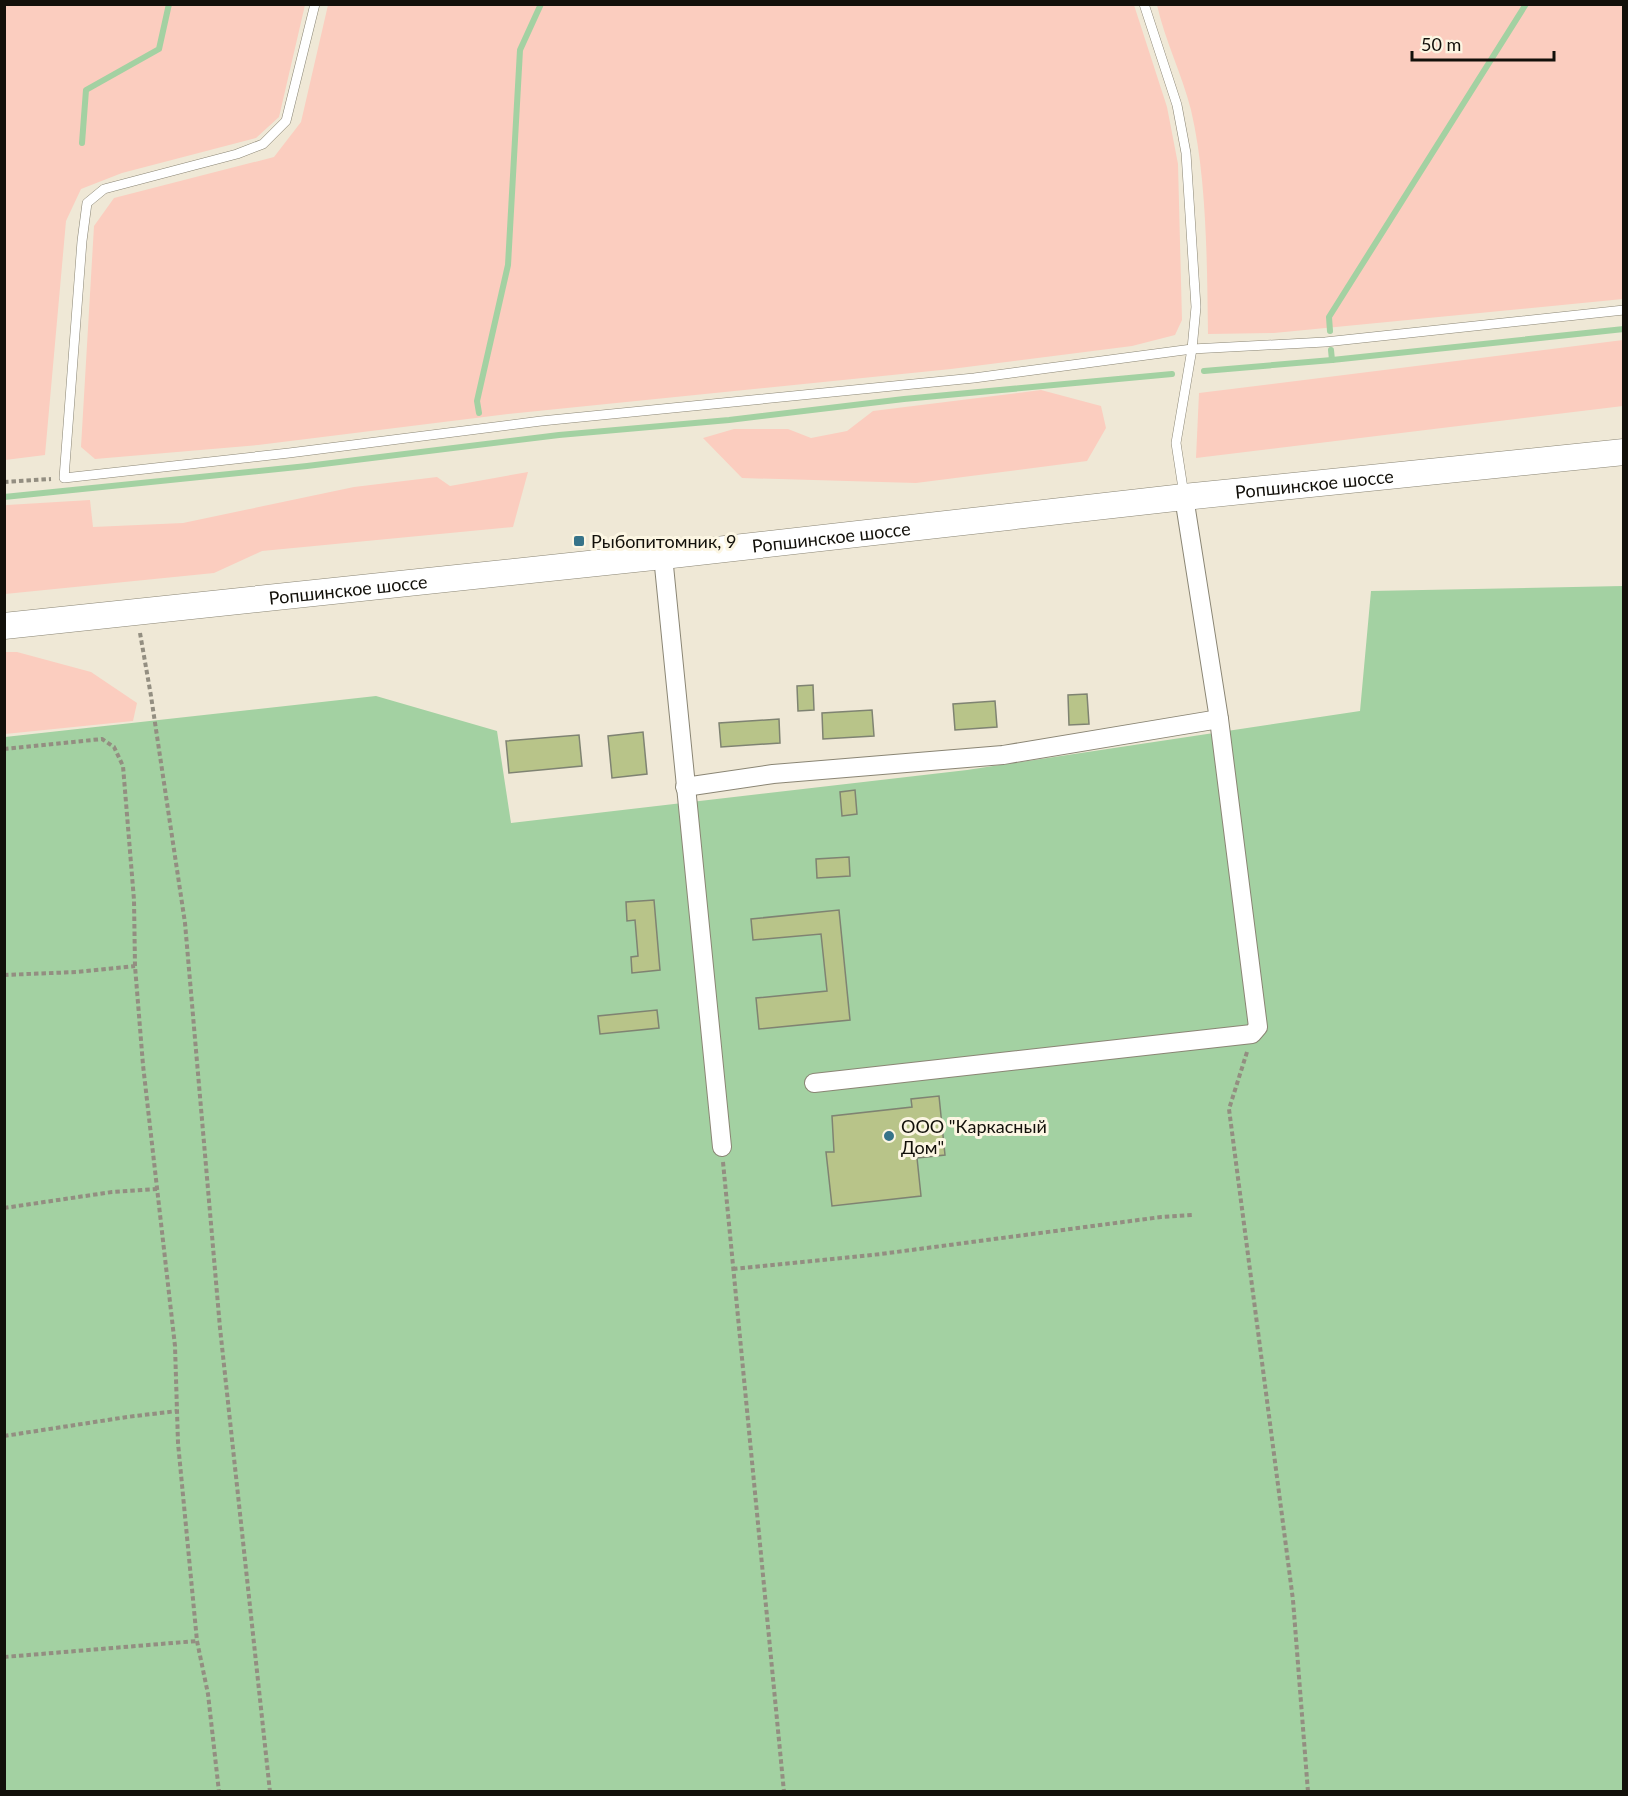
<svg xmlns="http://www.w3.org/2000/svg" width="1628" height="1796" font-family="Lato,sans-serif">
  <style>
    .green { fill: #fbcdbf }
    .water { fill: #a3d1a2 }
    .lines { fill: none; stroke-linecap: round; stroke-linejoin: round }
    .stream { stroke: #a3d1a2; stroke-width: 6 }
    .building { fill: #b8c489; stroke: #7f8372; stroke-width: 1.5 }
    .lane-casing { stroke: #8a8574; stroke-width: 10 }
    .street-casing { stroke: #8a8574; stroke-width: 20 }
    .secondary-casing { stroke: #8a8574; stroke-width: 27 }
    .path { stroke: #938e81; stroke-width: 4; stroke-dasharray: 4.5 3; stroke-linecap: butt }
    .lane { stroke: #fff; stroke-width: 9 }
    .street { stroke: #fff; stroke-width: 18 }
    .secondary { stroke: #fff; stroke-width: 26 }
    .poi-dot { fill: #367389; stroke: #fcf6e3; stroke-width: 2 }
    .labels { text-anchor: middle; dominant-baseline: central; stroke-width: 6; stroke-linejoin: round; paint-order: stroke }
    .street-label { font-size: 18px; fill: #12100a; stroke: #fcf6e3 }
    .poi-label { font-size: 18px; fill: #12100a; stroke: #fcf6e3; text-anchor: start }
  </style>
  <rect width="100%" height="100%" fill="#efe8d6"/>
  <g class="green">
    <polygon points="4,5 305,5 279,117 256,138 122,173 81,189 66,221 45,455 5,460"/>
    <polygon points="328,5 1134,5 1167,107 1178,164 1182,320 1175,335 1132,346 951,369 508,414 258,445 95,459 81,447 94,226 114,198 274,157 301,122"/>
    <path d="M1157,5H1623V299L1274,333L1208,334C1207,264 1207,178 1191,110C1182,74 1165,41 1157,5Z"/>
    <polygon points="1623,340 1623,406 1196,458 1199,393"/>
    <polygon points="1041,390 1101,406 1106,428 1087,461 916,483 742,478 703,438 734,429 788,429 811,438 847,431 873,411"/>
    <polygon points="528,472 513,527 262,551 214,573 5,594 4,506 7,505 90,500 93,527 183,523 354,487 437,477 450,486"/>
    <polygon points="5,652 17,652 91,672 137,703 133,721 5,734"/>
  </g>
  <polygon class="water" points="1623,586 1623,1791 5,1791 5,737 376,696 497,731 511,823 967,770 1360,711 1371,591"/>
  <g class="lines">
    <g class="stream">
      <polyline points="82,143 86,90 159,49 169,4"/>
      <polyline points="1330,331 1329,317 1526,4"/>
      <polyline points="1331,350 1332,360"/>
      <polyline points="1204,371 1332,360 1624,329"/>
      <polyline points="479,413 477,401 508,265 520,50 541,4"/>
      <polyline points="4,497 307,466 559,435 729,420 904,399 1172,374"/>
    </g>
  </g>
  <g class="building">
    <polygon points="813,685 814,710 798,711 797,686"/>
    <polygon points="1087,694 1089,724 1069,725 1068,695"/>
    <polygon points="995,701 997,727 955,730 953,704"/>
    <polygon points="872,710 874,736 823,739 822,713"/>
    <polygon points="779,719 780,743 721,747 719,723"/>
    <polygon points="643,732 647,774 612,778 608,736"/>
    <polygon points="579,735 582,766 509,773 506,741"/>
    <polygon points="855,790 857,814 842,816 840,792"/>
    <polygon points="849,857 850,876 817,878 816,859"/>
    <polygon points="654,900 660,970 632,973 631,957 638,956 635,920 627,921 626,902"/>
    <polygon points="839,910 850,1020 759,1029 756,998 827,991 821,934 753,940 751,919"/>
    <polygon points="657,1010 659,1028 600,1034 598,1016"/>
    <polygon points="939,1096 945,1155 917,1158 921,1196 832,1206 826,1152 834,1152 832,1116 912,1107 911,1099"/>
  </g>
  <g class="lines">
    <g class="lane-casing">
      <g id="lane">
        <polyline points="315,4 286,121 263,144 237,154 104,189 87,203 82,241 64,478 289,453 541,421 974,378 1192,349 1325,342 1624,310"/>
        <polyline points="1144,4 1177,105 1186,153 1196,307 1192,349 1176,443 1184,495"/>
      </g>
    </g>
    <g class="street-casing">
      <g id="street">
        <polyline points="663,556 722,1147"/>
        <polyline points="685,787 773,774 1003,755 1219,719"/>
        <polyline points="814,1083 1252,1034 1258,1027 1219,719 1184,497"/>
      </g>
    </g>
    <g class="secondary-casing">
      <g id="secondary">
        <path id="s1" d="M4,626L663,556L1184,497L1624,452"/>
      </g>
    </g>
    <g class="path">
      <polyline points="4,482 51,479"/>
      <polyline points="140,633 151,696 185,923 220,1328 270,1792"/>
      <polyline points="4,749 102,739 114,747 123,766 134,900 135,966 143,1065 175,1346 178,1443 197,1641 208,1694 219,1792"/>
      <polyline points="4,975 76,972 135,966"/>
      <polyline points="1247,1052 1229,1109 1293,1600 1308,1792"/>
      <polyline points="723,1162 784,1792"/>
      <polyline points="4,1208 112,1192 157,1189"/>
      <polyline points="733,1269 881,1254 1161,1217 1193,1215"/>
      <polyline points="4,1436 127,1417 177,1411"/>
      <polyline points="4,1657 197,1641"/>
    </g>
    <use href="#lane" class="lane"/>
    <use href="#street" class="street"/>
    <use href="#secondary" class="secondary"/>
  </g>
  <g class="poi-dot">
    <rect x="573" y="535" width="12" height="12" rx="3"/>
    <circle cx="889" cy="1136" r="6"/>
  </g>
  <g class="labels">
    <g class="street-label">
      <text stroke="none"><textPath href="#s1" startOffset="1318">Ропшинское шоссе</textPath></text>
      <text stroke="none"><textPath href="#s1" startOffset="832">Ропшинское шоссе</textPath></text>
      <text stroke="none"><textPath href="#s1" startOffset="346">Ропшинское шоссе</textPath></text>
    </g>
    <g class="poi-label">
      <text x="591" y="541">Рыбопитомник, 9</text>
      <text x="901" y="1126">ООО "Каркасный<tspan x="901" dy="21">Дом"</tspan></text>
    </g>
  </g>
  <rect width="1628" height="1796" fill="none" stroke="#12100a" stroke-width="12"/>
  <path d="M1412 51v9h142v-9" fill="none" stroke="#12100a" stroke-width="3"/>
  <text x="1421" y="51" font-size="18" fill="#12100a" stroke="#fcf6e3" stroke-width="4.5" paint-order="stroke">50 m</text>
</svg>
